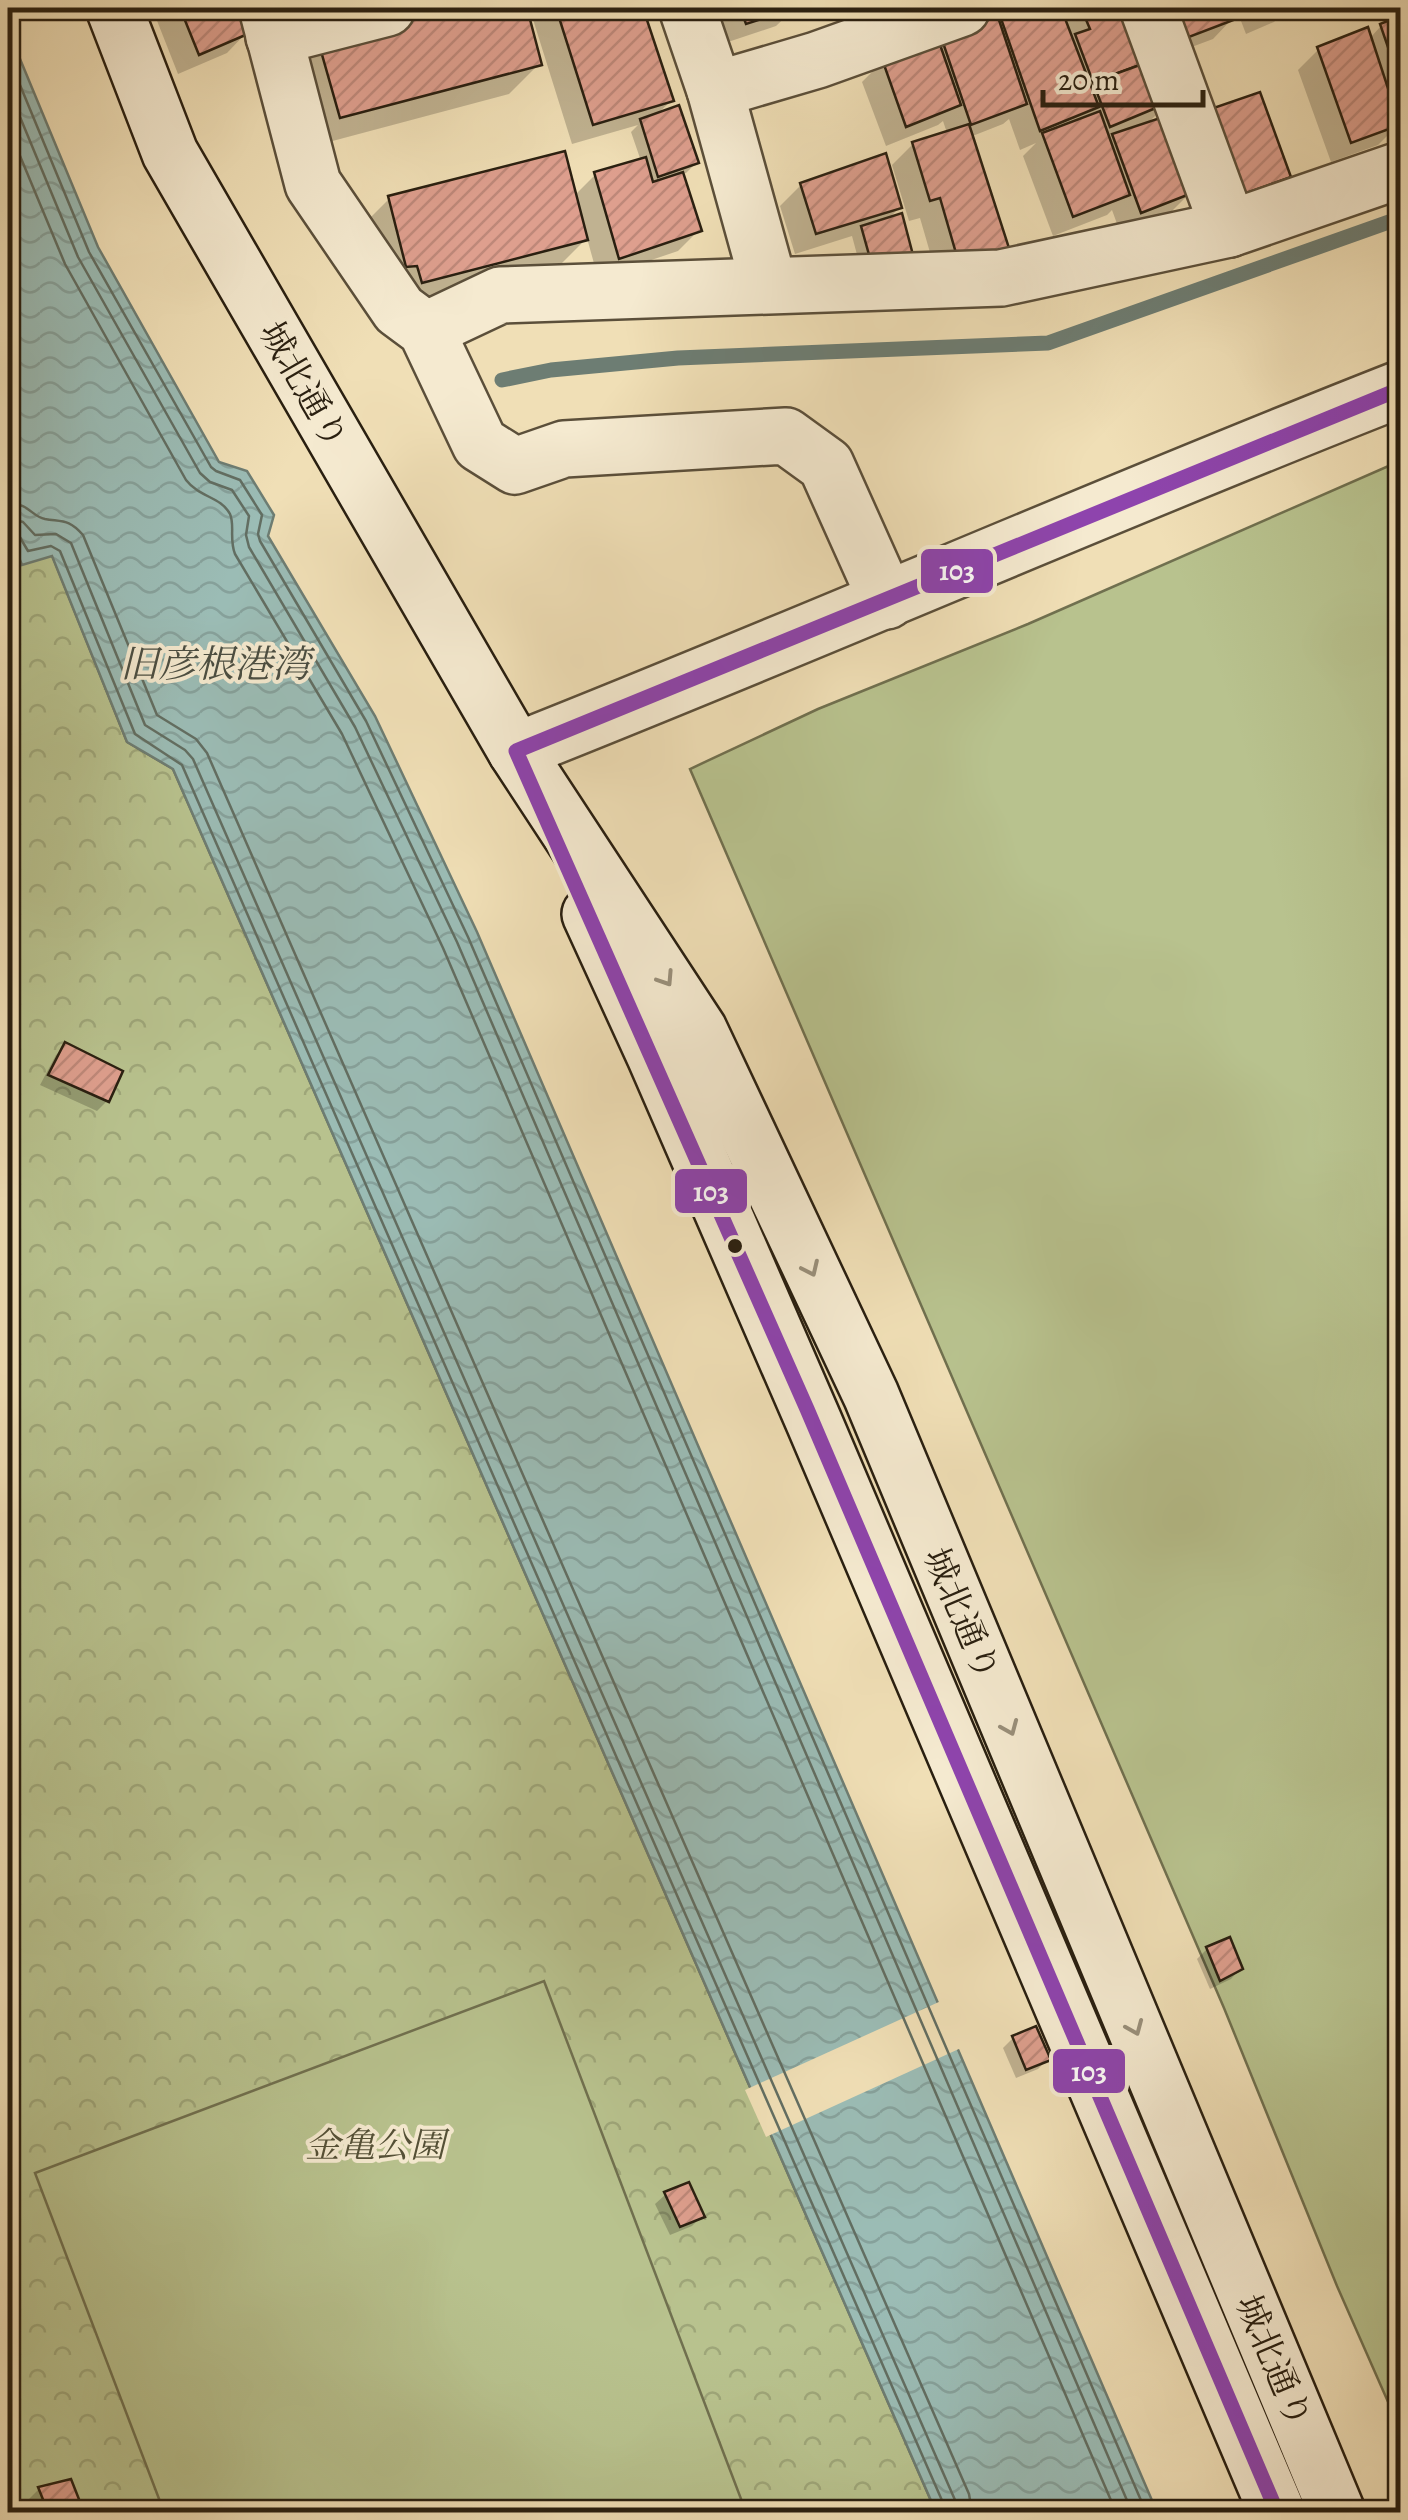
<svg xmlns="http://www.w3.org/2000/svg" width="1408" height="2520" font-family="Alegreya,'Noto Serif JP',serif">
  <style>
    .park { fill: url(#park-crowns); stroke: #70704f; stroke-width: 2.5 }
    .pitch { fill: #b8c28e; stroke: #70704f; stroke-width: 2.5 }
    .water { fill: url(#water-waves); stroke: #6d7d73; stroke-width: 2.5 }
    .pier { fill: #f0dfb6 }
    .shadow { fill: #0003 }
    .lines { fill: none; stroke-linecap: round; stroke-linejoin: round }
    .shore { stroke: #626e62; stroke-width: 2.5 }
    .stream { stroke: #6d7d73; stroke-width: 15 }
    .building { fill: url(#building-hatch); stroke: #291f10; stroke-width: 2.5 }
    .minor-casing { stroke: #5b4f3a; stroke-width: 60 }
    .tertiary-casing { stroke: #5b4f3a; stroke-width: 60 }
    .secondary-casing { stroke: #291f10; stroke-width: 60 }
    .minor { stroke: #f5ead0; stroke-width: 55 }
    .tertiary { stroke: #f5ead0; stroke-width: 55 }
    .secondary { stroke: #f5ead0; stroke-width: 55 }
    .bus-1-casing { stroke: #f5ead0; stroke-width: 22 }
    .bus-1 { stroke: #8e44ad; stroke-width: 15 }
    .oneway { stroke: #998f7a }
    .bus-dot { fill: #291f10; stroke: #f5ead0; stroke-width: 4 }
    .labels { text-anchor: middle; dominant-baseline: central; stroke-width: 8; stroke-linejoin: round; paint-order: stroke }
    .street-label { font-size: 35px; fill: #291f10; stroke: #f5ead0 }
    .park-label { font-size: 35px; font-style: italic; fill: #545036; stroke: #f5ead0 }
    .water-label { font-size: 38px; font-style: italic; fill: #4b4e42; stroke: #f5ead0 }
    .line-badge { stroke: #f5ead0; stroke-width: 4 }
    .badge-label { font-size: 28px; text-anchor: middle; font-weight: bold; fill: #fff }
  </style>
  <defs>
    <pattern id="park-crowns" width="20" height="18" patternUnits="userSpaceOnUse" patternTransform="scale(2.5)"><rect width="20" height="18" fill="#b8c28e"/><path d="M2 6a3 3 0 1 1 6 0M12 15a3 3 0 1 1 6 0" fill="none" stroke="#9ea679"/></pattern>
    <pattern id="water-waves" width="16" height="10" patternUnits="userSpaceOnUse" patternTransform="scale(2.5)"><rect width="16" height="10" fill="#9bbcb5"/><path d="M0 5q4-4 8 0t8 0" fill="none" stroke="#86a19b"/></pattern>
    <pattern id="building-hatch" width="6" height="6" patternUnits="userSpaceOnUse" patternTransform="scale(2.5)"><rect width="6" height="6" fill="#de9f8e"/><path d="M-1 1l2-2M0 6l6-6M5 7l2-2" fill="none" stroke="#be8879"/></pattern>
  </defs>
  <rect width="100%" height="100%" fill="#f0dfb6"/>
  <filter id="stains"><feTurbulence type="fractalNoise" baseFrequency=".002" numOctaves="4"/><feColorMatrix values="0 0 0 0 .2 0 0 0 0 .09 0 0 0 0 .02 0 0 0 .5 -.17"/></filter>
  <radialGradient id="worn" r=".72"><stop offset=".6" stop-color="#630" stop-opacity="0"/><stop offset="1" stop-color="#630" stop-opacity=".3"/></radialGradient>
  <polygon class="park" points="8,531 22,564 52,555 127,742 173,769 936,2512 8,2512"/>
  <g class="pitch">
    <polygon points="1400,461 1400,2429 1337,2286 1224,2008 690,769 818,709 1028,624"/>
    <polygon points="544,1981 746,2512 164,2512 35,2173"/>
  </g>
  <polygon class="water" points="8,30 98,247 219,462 247,471 274,515 268,536 375,716 477,932 1157,2512 936,2512 173,769 127,742 52,556 22,565 8,531"/>
  <polygon class="pier" points="941,2001 961,2048 766,2137 745,2090"/>
  <g class="shadow">
    <polygon points="152,8 238,8 247,32 227,53 178,74"/>
    <polygon points="460,8 525,8 539,64 509,94 310,147 290,77 321,46"/>
    <polygon points="537,8 640,8 671,101 655,116 696,163 686,173 681,174 699,230 678,251 598,278 587,238 555,270 392,312 360,228 390,198 574,196 596,174 641,161 631,132 638,125 572,144 531,13"/>
    <polygon points="713,8 795,8 776,26 725,43"/>
    <polygon points="834,8 912,8 846,39"/>
    <polygon points="1014,8 1229,8 1233,18 1213,39 1157,60 1172,99 1145,126 1192,191 1171,212 1120,232 1112,210 1107,215 1053,236 1023,156 1036,143 1020,150 1009,119 1003,124 970,137 1006,247 985,268 938,280 920,218 909,221 892,165 913,144 947,133 943,121 938,125 886,146 862,82 883,61 995,17 1000,13"/>
    <polygon points="1236,8 1289,8 1274,22 1246,34"/>
    <polygon points="1400,18 1400,112 1395,114 1399,124 1378,145 1331,162 1298,70 1319,49 1370,38 1381,26"/>
    <polygon points="801,185 899,208 886,221 863,277 852,236 795,254 780,206"/>
    <polygon points="66,1045 107,1101 97,1111 40,1085 56,1055"/>
    <polygon points="1207,1949 1240,1969 1231,1979 1210,1989 1197,1959"/>
    <polygon points="1013,2038 1048,2059 1038,2069 1016,2078 1003,2048"/>
    <polygon points="688,2185 702,2216 692,2226 670,2235 655,2204 665,2195"/>
    <polygon points="70,2482 81,2512 34,2512 29,2499 39,2489"/>
  </g>
  <g class="lines">
    <g class="shore">
      <polyline points="8,56 89,252 211,467 216,471 240,480 262,515 258,534 260,541 366,721 468,937 1146,2512"/>
      <polyline points="8,88 78,257 200,473 210,482 232,490 249,516 246,535 249,547 355,727 457,942 1132,2512"/>
      <path d="M8,127L65,264L186,480C200,498 220,496 230,514C235,525 229,539 235,554L342,734L443,948L1116,2512"/>
      <path d="M8,503C30,504 31,516 45,519C63,522 69,519 83,535L157,715L196,739L207,753L969,2494L972,2512"/>
      <polyline points="8,518 23,522 35,535 56,534 71,543 145,725 185,750 193,759 955,2500 957,2512"/>
      <polyline points="8,531 18,534 28,551 51,546 60,551 135,734 182,765 944,2505 944,2512"/>
    </g>
    <polyline class="stream" points="502,380 551,370 678,358 1048,343 1400,218"/>
  </g>
  <g class="building">
    <polygon points="180,8 241,8 250,33 199,55"/>
    <polygon points="451,8 527,8 542,65 340,118 319,44"/>
    <polygon points="556,8 643,8 674,101 593,125"/>
    <polygon points="740,8 796,8 746,24"/>
    <polygon points="1006,8 1061,8 1099,107 1040,131 998,10"/>
    <polygon points="1081,8 1140,8 1159,58 1093,82 1075,34 1090,29"/>
    <polygon points="1154,8 1232,8 1236,19 1168,45"/>
    <polygon points="997,14 1027,104 971,125 940,34"/>
    <polygon points="1400,16 1400,82 1380,24"/>
    <polygon points="1368,27 1400,125 1351,143 1317,47"/>
    <polygon points="937,36 961,105 906,127 882,59"/>
    <polygon points="1159,58 1175,100 1110,127 1093,82"/>
    <polygon points="1260,92 1291,177 1230,199 1199,113"/>
    <polygon points="679,105 699,163 658,177 640,119"/>
    <polygon points="1100,111 1130,195 1073,217 1042,133"/>
    <polygon points="1169,115 1195,192 1141,213 1112,134"/>
    <polygon points="969,124 1009,248 958,260 940,198 930,201 912,142"/>
    <polygon points="565,151 588,240 422,283 417,266 406,267 388,196"/>
    <polygon points="886,153 902,208 816,234 800,183"/>
    <polygon points="646,157 653,182 683,172 702,231 619,259 594,172"/>
    <polygon points="902,213 913,255 873,269 861,226"/>
    <polygon points="65,1042 123,1071 109,1102 48,1075"/>
    <polygon points="1230,1937 1243,1969 1220,1981 1206,1947"/>
    <polygon points="1036,2026 1051,2060 1026,2070 1012,2036"/>
    <polygon points="689,2182 705,2217 680,2227 664,2192"/>
    <polygon points="71,2479 84,2512 48,2512 38,2487"/>
  </g>
  <g class="lines">
    <g class="minor-casing">
      <g id="minor">
        <polyline points="267,8 313,184 399,310 426,330 480,444 515,466 564,449 786,436 826,465 887,601"/>
        <polyline points="687,8 715,90 769,285"/>
        <polyline points="1148,8 1229,229"/>
        <polyline points="274,37 387,8"/>
        <polyline points="715,90 817,60 962,8"/>
        <polyline points="426,330 500,295 1001,278 1229,229 1400,170"/>
      </g>
    </g>
    <g class="tertiary-casing">
      <path id="tertiary" d="M516,751C812,634 1104,505 1400,389"/>
    </g>
    <g class="secondary-casing">
      <g id="secondary">
        <polyline points="114,8 170,153 516,751 699,1030 871,1395 1337,2512"/>
        <polyline points="590,914 655,1056 814,1422 1277,2512"/>
      </g>
    </g>
    <use href="#minor" class="minor"/>
    <use href="#tertiary" class="tertiary"/>
    <use href="#secondary" class="secondary"/>
    <g class="bus-1-casing">
      <polyline id="bus-1" points="1277,2512 807,1409 516,751 1400,389"/>
    </g>
    <use href="#bus-1" class="bus-1"/>
  </g>
  <defs><path id="oneway-chevron" d="M-2-3.5L2.5 0L-2 3.5" fill="none" stroke-width="1.6" stroke-linecap="round" stroke-linejoin="round" transform="scale(2.5)"/></defs>
  <g class="oneway">
    <use href="#oneway-chevron" transform="translate(666 979) rotate(57)"/>
    <use href="#oneway-chevron" transform="translate(811 1269) rotate(65)"/>
    <use href="#oneway-chevron" transform="translate(1010 1728) rotate(67)"/>
    <use href="#oneway-chevron" transform="translate(1135 2028) rotate(67)"/>
  </g>
  <circle class="bus-dot" cx="735" cy="1246" r="9"/>
  <g class="labels">
    <g class="street-label">
      <text transform="translate(304 385) rotate(60)">城北通り</text>
      <text transform="translate(962 1614) rotate(67)">城北通り</text>
      <text transform="translate(1274 2361) rotate(67)">城北通り</text>
    </g>
    <g class="park-label">
      <text x="375" y="2145">金亀公園</text>
    </g>
    <g class="water-label">
      <text x="215" y="664">旧彦根港湾</text>
    </g>
  </g>
  <g class="line-badge">
    <rect x="919" y="547" width="76" height="48" rx="10" fill="#8e44ad"/>
    <rect x="673" y="1167" width="76" height="48" rx="10" fill="#8e44ad"/>
    <rect x="1051" y="2047" width="76" height="48" rx="10" fill="#8e44ad"/>
  </g>
  <g class="badge-label">
    <text x="957" y="580">103</text>
    <text x="711" y="1201">103</text>
    <text x="1089" y="2081">103</text>
  </g>
  <rect width="1408" height="2520" fill="none" stroke="#f0dfb6" stroke-width="40"/>
  <rect x="10" y="10" width="1388" height="2500" fill="none" stroke="#291f10" stroke-width="5"/>
  <rect x="20" y="20" width="1368" height="2480" fill="none" stroke="#291f10" stroke-width="2.5"/>
  <path d="M1043 90v15h160v-15" fill="none" stroke="#291f10" stroke-width="5"/>
  <text x="1058" y="90" font-size="30" fill="#291f10" stroke="#f5ead0" stroke-width="8" paint-order="stroke">20 m</text>
  <rect width="100%" height="100%" filter="url(#stains)"/>
  <rect width="100%" height="100%" fill="url(#worn)"/>
</svg>
